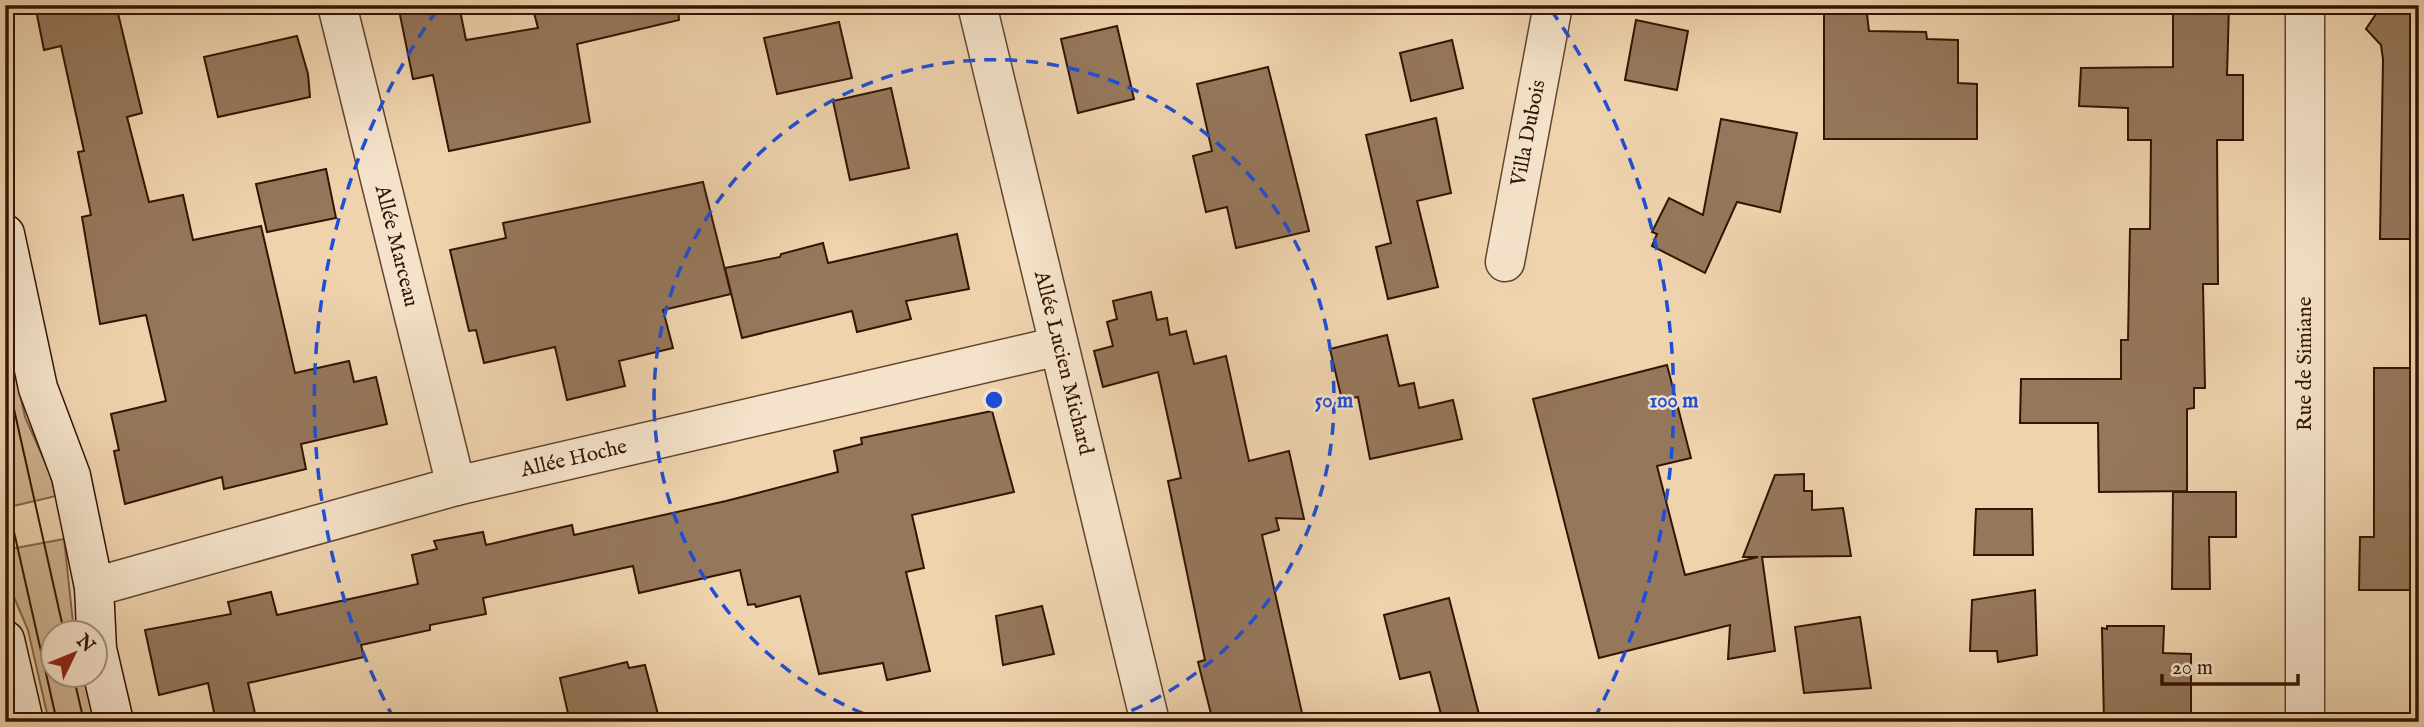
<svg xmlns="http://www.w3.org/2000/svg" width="2424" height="727" font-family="'IM FELL English',serif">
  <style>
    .green { fill: #ceb390; stroke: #81644a; stroke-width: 2 }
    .building { fill: #95775b; stroke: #341403; stroke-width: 2 }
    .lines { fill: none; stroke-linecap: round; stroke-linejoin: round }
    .minor-casing { stroke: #62442e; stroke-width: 41 }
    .secondary-casing { stroke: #341403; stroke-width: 41 }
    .minor { stroke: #f4e2ca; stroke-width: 38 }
    .secondary { stroke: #f4e2ca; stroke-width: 38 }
    .tram { stroke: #341403; stroke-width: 2 }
    .ring { fill: none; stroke: #1d4ed8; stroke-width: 3.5; stroke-dasharray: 12 9 }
    .labels { text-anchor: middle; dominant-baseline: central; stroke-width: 5; stroke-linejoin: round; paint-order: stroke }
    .street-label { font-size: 21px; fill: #341403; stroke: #f4e2ca }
    .centre { fill: #1d4ed8; stroke: #f4e2ca; stroke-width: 3.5 }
    .ring-label { font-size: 21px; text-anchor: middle; font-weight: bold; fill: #1d4ed8; stroke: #f4e2ca; stroke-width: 5; stroke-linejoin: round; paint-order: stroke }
  </style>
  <rect width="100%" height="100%" fill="#eed3ad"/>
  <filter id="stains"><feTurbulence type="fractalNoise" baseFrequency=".00286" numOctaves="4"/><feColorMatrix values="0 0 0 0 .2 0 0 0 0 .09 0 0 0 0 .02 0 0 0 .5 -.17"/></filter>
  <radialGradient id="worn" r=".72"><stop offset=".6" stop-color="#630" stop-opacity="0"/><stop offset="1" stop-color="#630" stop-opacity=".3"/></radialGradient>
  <g class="green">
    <polygon points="5,326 25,417 50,473 56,496 5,508"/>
    <polygon points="64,539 74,632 52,632 52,674 84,675 94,722 49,722 28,630 5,576 5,550"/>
  </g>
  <g class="building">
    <polygon points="35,5 116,5 142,113 127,117 149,202 183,195 193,240 261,226 295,373 349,361 354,382 376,377 387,424 301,444 306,469 224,489 222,477 125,504 114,451 119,450 111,414 166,401 146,315 100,324 82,217 91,215 78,152 84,151 61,46 44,50"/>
    <polygon points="398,5 459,5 466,40 538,28 532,5 678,5 679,20 577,44 590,122 449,151 433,75 413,79"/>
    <polygon points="1824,5 1866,5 1869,31 1926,32 1927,39 1958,40 1958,83 1977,84 1977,139 1824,139"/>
    <polygon points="2173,5 2229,5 2227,75 2243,75 2243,140 2217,140 2218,284 2203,284 2205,388 2194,388 2194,408 2187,409 2187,491 2099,492 2098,423 2020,423 2021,379 2121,379 2121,340 2128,340 2130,229 2150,229 2151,140 2128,140 2128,108 2079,106 2081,68 2173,67"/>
    <polygon points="2382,5 2419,5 2419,239 2380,239 2383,59 2381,45 2366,29"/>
    <polygon points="1636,20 1688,31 1677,90 1625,80"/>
    <polygon points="839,22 852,78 777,94 764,38"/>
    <polygon points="1117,26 1134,99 1078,113 1061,39"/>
    <polygon points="297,36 308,74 310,97 218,117 204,57"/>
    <polygon points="1452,40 1463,88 1411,101 1400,53"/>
    <polygon points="1268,67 1309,231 1236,248 1227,207 1206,212 1193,156 1212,151 1197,84"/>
    <polygon points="891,88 909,168 850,180 833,101"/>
    <polygon points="1436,118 1451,193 1417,201 1438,287 1388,299 1376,247 1391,243 1366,135"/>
    <polygon points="1721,119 1797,133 1780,212 1737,202 1705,273 1652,246 1657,234 1652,232 1669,198 1703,215"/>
    <polygon points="326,169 336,218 267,232 256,184"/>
    <polygon points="703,182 731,294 663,310 673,348 619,361 625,386 567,400 555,347 484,363 476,330 469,331 450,250 506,238 503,223"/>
    <polygon points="957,234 969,289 906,301 911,319 857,332 852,311 742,338 725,268 780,257 781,254 823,243 828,263"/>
    <polygon points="1151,292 1157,320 1167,318 1170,335 1186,331 1194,364 1226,356 1249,461 1289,451 1304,519 1276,518 1279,530 1262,535 1304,722 1213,722 1198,662 1205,660 1168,481 1181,478 1158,372 1103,387 1094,351 1113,346 1107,322 1117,319 1113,301"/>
    <polygon points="1387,335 1399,386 1414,383 1419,408 1453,400 1462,439 1370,459 1358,397 1342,400 1330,349"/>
    <polygon points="1667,365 1691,458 1657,466 1685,575 1758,557 1743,557 1775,475 1804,474 1804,491 1812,491 1812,510 1843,508 1851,556 1762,557 1775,651 1728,659 1730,625 1599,658 1533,399"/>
    <polygon points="2374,368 2419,368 2419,554 2416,554 2415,590 2359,590 2360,537 2374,537"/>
    <polygon points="992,411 1014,492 912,515 924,568 906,572 930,671 887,680 883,663 819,674 800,596 756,607 755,604 748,605 740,570 639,593 633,566 483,598 486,614 430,625 430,630 361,645 364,657 248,683 257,722 216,722 208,683 159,695 145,630 231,614 228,602 271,592 277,615 418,584 412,555 437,549 434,541 483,532 486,545 572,525 574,535 726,501 838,472 834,451 862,444 861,438"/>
    <polygon points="2173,492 2236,492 2236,537 2209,537 2210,589 2172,589"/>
    <polygon points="1976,509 2032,509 2033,555 1974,555"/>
    <polygon points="2035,590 2037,655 1998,662 1997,651 1970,651 1972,600"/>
    <polygon points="1449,598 1481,722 1443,722 1430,672 1400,679 1384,615"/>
    <polygon points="1042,606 1054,654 1003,665 996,616"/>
    <polygon points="1860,617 1871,688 1804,693 1795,627"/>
    <polygon points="2107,626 2164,626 2163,653 2191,654 2191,722 2104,722 2102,628 2107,629"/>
    <polygon points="627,662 629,668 645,665 660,722 570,722 560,678"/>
  </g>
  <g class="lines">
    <g class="minor-casing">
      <g id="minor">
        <polyline points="337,5 456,486"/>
        <polyline points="977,5 1150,722"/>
        <polyline points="1505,262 1553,5"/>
        <polyline points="94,587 456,486 1059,346"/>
        <polyline points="2305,722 2305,5"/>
      </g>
    </g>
    <g class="secondary-casing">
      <g id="secondary">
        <polyline points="5,234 38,388 71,476 94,587 97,649 114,722"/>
        <polyline points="5,640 24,722"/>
      </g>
    </g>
    <use href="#minor" class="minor"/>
    <use href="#secondary" class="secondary"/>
    <g class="tram">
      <polyline points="5,369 64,632"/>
      <polyline points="5,492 57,722"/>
      <polyline points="73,674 84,722"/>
    </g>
  </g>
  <g class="ring">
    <path d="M883 721A340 340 0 1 1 1105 721"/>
    <path d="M394 719A680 680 0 0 1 437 10M1551 10A680 680 0 0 1 1594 719"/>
  </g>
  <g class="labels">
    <g class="street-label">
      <text transform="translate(1529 133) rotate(-79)">Villa Dubois</text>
      <text transform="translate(396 246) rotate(76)">Allée Marceau</text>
      <text transform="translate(1063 363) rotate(76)">Allée Lucien Michard</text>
      <text transform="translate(2305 364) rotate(-90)">Rue de Simiane</text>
      <text transform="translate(574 459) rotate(-13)">Allée Hoche</text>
    </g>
  </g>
  <circle cx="994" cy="400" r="10" class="centre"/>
  <g class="ring-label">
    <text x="1334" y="407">50 m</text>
    <text x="1674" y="407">100 m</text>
  </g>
  <rect width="2424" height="727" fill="none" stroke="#eed3ad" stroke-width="28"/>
  <rect x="7" y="7" width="2410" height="713" fill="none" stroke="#341403" stroke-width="3.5"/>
  <rect x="14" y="14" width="2396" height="699" fill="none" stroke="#341403" stroke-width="2"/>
  <g transform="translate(74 654) rotate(47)"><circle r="33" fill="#f4e2ca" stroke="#a7907a" stroke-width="2"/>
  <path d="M0-5L12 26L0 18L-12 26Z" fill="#8f2418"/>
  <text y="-10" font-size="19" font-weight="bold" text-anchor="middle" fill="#341403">N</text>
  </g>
  <path d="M2162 674v10h136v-10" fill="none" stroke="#341403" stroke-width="3.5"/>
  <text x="2172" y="674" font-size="21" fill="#341403" stroke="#f4e2ca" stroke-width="5" paint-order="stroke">20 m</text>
  <rect width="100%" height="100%" filter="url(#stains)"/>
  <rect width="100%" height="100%" fill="url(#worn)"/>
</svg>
